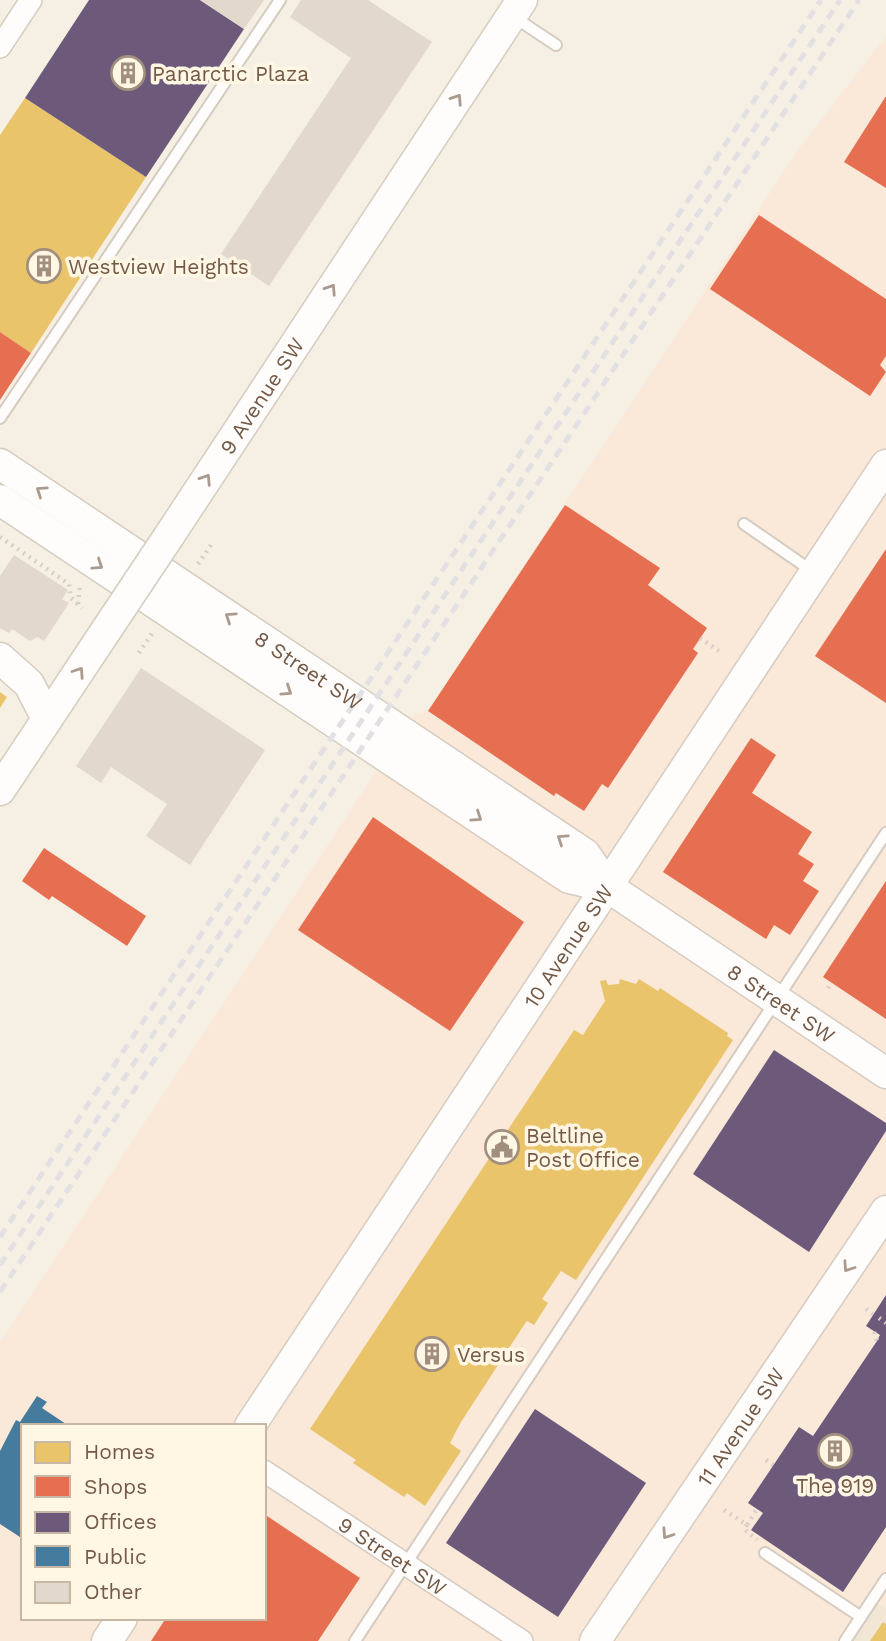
<svg xmlns="http://www.w3.org/2000/svg" width="886" height="1641" font-family="'Work Sans',sans-serif">
  <style>
    .residential { fill: #f2e7d4 }
    .commercial { fill: #fae8d9; fill-rule: evenodd }
    .homes { fill: #e9c46a }
    .shops { fill: #e76f51 }
    .offices { fill: #6d597a }
    .public { fill: #457b9d }
    .building { fill: #e2d8cc }
    .lines { fill: none; stroke-linecap: round; stroke-linejoin: round }
    .lane-casing { stroke: #d5cbc0; stroke-width: 14 }
    .street-casing { stroke: #d5cbc0; stroke-width: 24 }
    .secondary-casing { stroke: #d6ccc1; stroke-width: 33 }
    .path { stroke: #d6cec7; stroke-width: 4.5; stroke-dasharray: 2 5; stroke-linecap: butt }
    .lane { stroke: #fefdfb; stroke-width: 10 }
    .street { stroke: #fefdfb; stroke-width: 21 }
    .secondary { stroke: #fefdfb; stroke-width: 30 }
    .rail { stroke: #e3e0e3; stroke-width: 5; stroke-dasharray: 10 7; stroke-linecap: butt }
    .secondary-bridge-casing { stroke: #d6ccc1; stroke-width: 33; stroke-linecap: butt }
    .secondary-bridge { stroke: #fefdfb; stroke-width: 30 }
    .oneway { stroke: #ab9b8e }
    .labels { text-anchor: middle; dominant-baseline: central; stroke-width: 7; stroke-linejoin: round; paint-order: stroke }
    .poi-label { font-size: 21px; fill: #735946; stroke: #fff6e4; text-anchor: start }
    .street-label { font-size: 21px; fill: #735946; stroke: #fff6e4 }
  </style>
  <rect width="100%" height="100%" fill="#f6f0e4"/>
  <polygon class="residential" points="867,1597 886,1608 886,1641 838,1641"/>
  <path class="commercial" d="M886,36V1608L867,1597L838,1641H0V1342L414,714L428,711L800,147ZM23,1426H264V1618H23Z"/>
  <g class="homes">
    <polygon points="25,98 146,177 31,353 0,332 0,135"/>
    <polygon points="0,692 7,697 0,708"/>
    <polygon points="620,979 636,984 639,979 658,991 660,988 728,1033 727,1036 733,1040 576,1280 561,1271 542,1299 548,1303 534,1325 527,1321 522,1328 461,1422 450,1443 461,1451 425,1506 407,1493 404,1497 353,1463 356,1460 310,1429 574,1030 583,1035 605,1001 600,981 606,980 608,985 619,984"/>
    <polygon points="883,1622 886,1624 886,1641 870,1641"/>
  </g>
  <g class="shops">
    <polygon points="886,96 886,188 844,162"/>
    <polygon points="759,215 886,299 886,356 880,365 886,372 870,396 710,289"/>
    <polygon points="0,332 31,353 0,400"/>
    <polygon points="565,505 660,568 648,585 707,628 693,649 698,653 608,788 602,784 584,811 556,793 554,796 428,711"/>
    <polygon points="886,549 886,703 815,656"/>
    <polygon points="751,738 776,755 752,793 812,832 798,854 814,864 803,881 819,891 790,935 774,925 766,939 663,872"/>
    <polygon points="373,817 524,922 450,1031 298,930"/>
    <polygon points="44,848 146,916 127,946 52,896 49,900 22,881"/>
    <polygon points="886,881 886,1019 823,977"/>
    <polygon points="264,1514 360,1578 318,1641 151,1641 166,1618 264,1618"/>
  </g>
  <g class="offices">
    <polygon points="89,0 200,0 244,29 146,177 25,98"/>
    <polygon points="774,1050 886,1123 886,1131 809,1252 693,1174"/>
    <polygon points="886,1295 886,1527 843,1592 751,1530 763,1513 748,1503 799,1427 813,1436 877,1341 880,1335 866,1326"/>
    <polygon points="535,1409 646,1483 558,1617 446,1543"/>
  </g>
  <polygon class="public" points="37,1396 47,1402 42,1408 69,1426 23,1426 23,1539 0,1524 0,1451 16,1420 20,1422"/>
  <g class="building">
    <polygon points="200,0 264,0 244,29"/>
    <polygon points="301,0 368,0 432,42 269,286 221,254 351,58 290,17"/>
    <polygon points="14,555 68,590 62,599 69,603 44,641 37,637 30,641 12,629 9,633 0,628 0,576"/>
    <polygon points="141,668 265,750 190,865 146,836 167,804 111,767 101,783 76,766"/>
  </g>
  <g class="lines">
    <g class="lane-casing">
      <g id="lane">
        <polyline points="514,17 556,45"/>
        <polyline points="0,418 280,0"/>
        <polyline points="744,524 812,571"/>
        <polyline points="765,1553 861,1617"/>
        <polyline points="355,1641 886,833"/>
        <polyline points="845,1641 886,1579"/>
      </g>
    </g>
    <g class="street-casing">
      <g id="street">
        <polyline points="0,47 31,0"/>
        <path id="s1" d="M264,1471L522,1641"/>
      </g>
    </g>
    <g class="secondary-casing">
      <g id="secondary">
        <path id="s2" d="M0,464L585,854L608,887L886,1073"/>
        <polyline points="0,500 569,878 608,887"/>
        <path id="s3" d="M169,536L522,0"/>
        <polyline points="0,658 29,684 47,719"/>
        <polyline points="0,790 115,617"/>
        <path id="s4" d="M250,1426L886,465"/>
        <polyline points="107,1641 122,1618"/>
        <path id="s5" d="M595,1641L886,1211"/>
      </g>
    </g>
    <g class="path">
      <polyline points="0,537 69,584 71,598 82,608"/>
      <polyline points="198,564 211,545"/>
      <polyline points="78,604 80,584"/>
      <polyline points="700,638 719,651"/>
      <polyline points="139,653 153,632"/>
      <polyline points="828,988 831,983"/>
      <polyline points="866,1309 873,1314"/>
      <polyline points="879,1318 886,1323"/>
      <polyline points="874,1332 877,1341"/>
      <polyline points="766,1460 773,1465"/>
      <polyline points="724,1510 747,1525 757,1509"/>
      <polyline points="747,1525 744,1529 757,1540"/>
    </g>
    <use href="#lane" class="lane"/>
    <use href="#street" class="street"/>
    <use href="#secondary" class="secondary"/>
    <g class="rail">
      <polyline points="0,1237 821,0"/>
      <polyline points="0,1265 840,0"/>
      <polyline points="0,1292 859,0"/>
    </g>
    <g class="secondary-bridge-casing">
      <polyline id="secondary-bridge" points="115,617 169,536"/>
    </g>
    <use href="#secondary-bridge" class="secondary-bridge"/>
  </g>
  <defs><path id="oneway-chevron" d="M-2-3.5L2.5 0L-2 3.5" fill="none" stroke-width="1.6" stroke-linecap="round" stroke-linejoin="round" transform="scale(1.75)"/></defs>
  <g class="oneway">
    <use href="#oneway-chevron" transform="translate(457 99) rotate(-57)"/>
    <use href="#oneway-chevron" transform="translate(331 289) rotate(-57)"/>
    <use href="#oneway-chevron" transform="translate(206 479) rotate(-57)"/>
    <use href="#oneway-chevron" transform="translate(41 491) rotate(-146)"/>
    <use href="#oneway-chevron" transform="translate(98 565) rotate(34)"/>
    <use href="#oneway-chevron" transform="translate(230 617) rotate(-146)"/>
    <use href="#oneway-chevron" transform="translate(79 672) rotate(-56)"/>
    <use href="#oneway-chevron" transform="translate(287 691) rotate(34)"/>
    <use href="#oneway-chevron" transform="translate(477 817) rotate(34)"/>
    <use href="#oneway-chevron" transform="translate(562 839) rotate(-146)"/>
    <use href="#oneway-chevron" transform="translate(848 1267) rotate(124)"/>
    <use href="#oneway-chevron" transform="translate(667 1534) rotate(124)"/>
  </g>
  <defs>
    <g id="building-ring" transform="scale(1.75)"><circle r="9.5" fill="#fff6e4" stroke="#a18e7d" stroke-width="1.5"/><path d="M-4-6H4V6H1V3H-1V6H-4ZM-2.5-4.3h1.7v1.8h-1.7ZM.8-4.3h1.7v1.8H.8ZM-2.5-1h1.7V.8h-1.7ZM.8-1h1.7V.8H.8Z" fill="#a18e7d"/></g>
    <g id="civic-ring" transform="scale(1.75)"><circle r="9.5" fill="#fff6e4" stroke="#a18e7d" stroke-width="1.5"/><path d="M-.6-6.5H3V-4.5H.6V-3L4-1V1h2V6H-6V1h2V-1L-.6-3ZM-1.2 2.5V6h2.4V2.5Z" fill="#a18e7d"/></g>
  </defs>
  <g fill-rule="evenodd">
    <use href="#building-ring" x="128" y="73"/>
    <use href="#building-ring" x="44" y="266"/>
    <use href="#civic-ring" x="502" y="1147"/>
    <use href="#building-ring" x="432" y="1354"/>
    <use href="#building-ring" x="835" y="1451"/>
  </g>
  <g class="labels">
    <g class="poi-label">
      <text x="152" y="73">Panarctic Plaza</text>
      <text x="68" y="266">Westview Heights</text>
      <text x="526" y="1135">Beltline<tspan x="526" dy="24">Post Office</tspan></text>
      <text x="457" y="1354">Versus</text>
      <text x="835" y="1485" text-anchor="middle">The 919</text>
    </g>
    <g class="street-label">
      <text stroke="none"><textPath href="#s3" startOffset="168">9 Avenue SW</textPath></text>
      <text stroke="none"><textPath href="#s2" startOffset="371">8 Street SW</textPath></text>
      <text stroke="none"><textPath href="#s4" startOffset="576">10 Avenue SW</textPath></text>
      <text stroke="none"><textPath href="#s2" startOffset="952">8 Street SW</textPath></text>
      <text stroke="none"><textPath href="#s5" startOffset="259">11 Avenue SW</textPath></text>
      <text stroke="none"><textPath href="#s1" startOffset="154">9 Street SW</textPath></text>
    </g>
  </g>
  <rect x="21" y="1424" width="245" height="196" fill="#fff6e4" stroke="#c7b7a5" stroke-width="2"/>
  <rect x="35" y="1442" width="35" height="21" fill="#e9c46a" stroke="#c7b7a5" stroke-width="2"/>
  <text x="84" y="1459" font-size="21" fill="#735946">Homes</text>
  <rect x="35" y="1476" width="35" height="21" fill="#e76f51" stroke="#c7b7a5" stroke-width="2"/>
  <text x="84" y="1494" font-size="21" fill="#735946">Shops</text>
  <rect x="35" y="1512" width="35" height="21" fill="#6d597a" stroke="#c7b7a5" stroke-width="2"/>
  <text x="84" y="1529" font-size="21" fill="#735946">Offices</text>
  <rect x="35" y="1546" width="35" height="21" fill="#457b9d" stroke="#c7b7a5" stroke-width="2"/>
  <text x="84" y="1564" font-size="21" fill="#735946">Public</text>
  <rect x="35" y="1582" width="35" height="21" fill="#e2d8cc" stroke="#c7b7a5" stroke-width="2"/>
  <text x="84" y="1599" font-size="21" fill="#735946">Other</text>
</svg>
